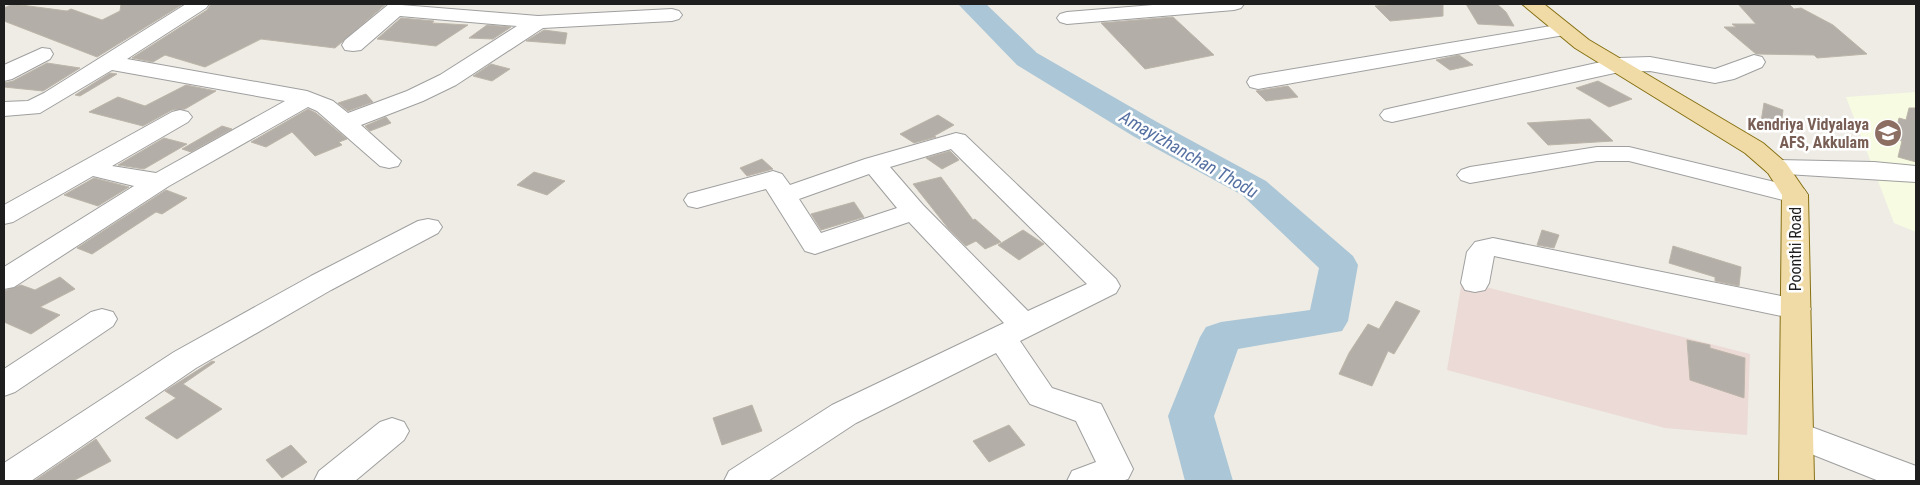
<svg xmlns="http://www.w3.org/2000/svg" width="1920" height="485" font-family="'Roboto Condensed',sans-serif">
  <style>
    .commercial { fill: #ecdad6 }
    .education { fill: #f7fbe1 }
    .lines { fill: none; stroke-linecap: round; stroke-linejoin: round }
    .river { fill: #abc6d6; fill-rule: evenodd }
    .building { fill: #b3aea8; stroke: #bdb5a9 }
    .minor-casing { stroke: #9f9f9f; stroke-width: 2 }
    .major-casing { stroke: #867012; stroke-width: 2 }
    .minor { fill: #fff; fill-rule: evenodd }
    .major { fill: #f0dba7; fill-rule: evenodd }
    .labels { text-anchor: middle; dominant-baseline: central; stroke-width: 5; stroke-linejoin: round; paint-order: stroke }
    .education-label { font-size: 16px; font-weight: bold; fill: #785e54; stroke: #fff; text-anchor: end }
    .street-label { font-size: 16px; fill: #1e1e1e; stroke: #fff }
    .water-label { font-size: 18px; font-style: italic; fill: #5671a2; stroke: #fff }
  </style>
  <rect width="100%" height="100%" fill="#eeece5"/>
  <polygon class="commercial" points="1462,281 1750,354 1747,435 1665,428 1447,370"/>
  <polygon class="education" points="1916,92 1916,232 1894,223 1846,97"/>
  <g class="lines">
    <polygon class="river" points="958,4 986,4 1037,53 1157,122 1266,181 1353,256 1358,265 1348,321 1342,331 1238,349 1214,416 1233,481 1185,481 1168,416 1200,337 1206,327 1221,322 1310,310 1319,268 1242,195 1133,136 1017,65"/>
  </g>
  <g class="building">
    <polygon points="13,4 67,11 71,9 102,20 120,11 121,4 183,4 97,57 4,21 4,8"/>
    <polygon points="211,4 386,4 335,48 261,39 205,67 165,55 153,62 132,58 207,10"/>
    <polygon points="1400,4 1443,4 1443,16 1390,21 1375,6"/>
    <polygon points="1466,4 1497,4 1506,12 1514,26 1478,24"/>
    <polygon points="1738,4 1789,4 1794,9 1801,8 1833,25 1867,54 1817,58 1814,55 1756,54 1724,27 1736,27 1732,24 1756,24"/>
    <polygon points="1173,17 1214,55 1145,69 1101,23"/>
    <polygon points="401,18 434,21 432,23 468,25 436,46 377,39"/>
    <polygon points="487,25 511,27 493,39 469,38"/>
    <polygon points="544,30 567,33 565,44 526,41"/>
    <polygon points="1459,55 1473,65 1450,70 1436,60"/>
    <polygon points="47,63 80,68 43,91 4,87 4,83 13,81"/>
    <polygon points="491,64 510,69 492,81 473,76"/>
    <polygon points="110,73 117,74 80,96 75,95"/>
    <polygon points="1598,81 1632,99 1609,107 1576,88"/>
    <polygon points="186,85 216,91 185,109 172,110 143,126 89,112 118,97 145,106"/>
    <polygon points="1288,86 1298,97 1266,101 1256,91"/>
    <polygon points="366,94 373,102 348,111 338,103"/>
    <polygon points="1764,103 1783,110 1781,127 1761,122"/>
    <polygon points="1909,108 1916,108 1916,162 1898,157 1902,141 1894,139 1899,118 1906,120"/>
    <polygon points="308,109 316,113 347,139 339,142 342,145 315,156 292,132 266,147 251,142"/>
    <polygon points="938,115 954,125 934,136 936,137 914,143 900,134"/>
    <polygon points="386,117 391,123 370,131 365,126"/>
    <polygon points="1590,119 1613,141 1548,145 1527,123"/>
    <polygon points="222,126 232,129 191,152 182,149"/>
    <polygon points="164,138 187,144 144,169 118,165"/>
    <polygon points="950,151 959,160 942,169 926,158"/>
    <polygon points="762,159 773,169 747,176 740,168"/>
    <polygon points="534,172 565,181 547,195 517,185"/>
    <polygon points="941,177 973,220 975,219 1001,242 985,249 976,241 966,246 948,228 913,184"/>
    <polygon points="94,178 129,187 98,206 64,195"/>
    <polygon points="166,190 187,198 162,214 156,212 92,254 77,248"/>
    <polygon points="854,202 864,217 821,230 811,214"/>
    <polygon points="1023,230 1044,244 1019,260 998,245"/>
    <polygon points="1542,230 1559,235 1554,248 1537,245"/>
    <polygon points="1673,246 1741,267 1739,286 1715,281 1715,277 1669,263"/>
    <polygon points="60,277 75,289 40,307 60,315 31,334 4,322 4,291 21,285 35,290"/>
    <polygon points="1396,301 1420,311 1394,354 1388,351 1372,386 1339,374 1349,353 1368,324 1379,329"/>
    <polygon points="1687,340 1710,345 1710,348 1745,358 1744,398 1690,380"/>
    <polygon points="212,361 215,362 183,384 222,409 177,439 145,418 176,398 165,391"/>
    <polygon points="752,405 762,431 722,445 713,418"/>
    <polygon points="1009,425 1025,445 989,462 973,441"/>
    <polygon points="96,439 111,461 73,481 34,481"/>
    <polygon points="291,445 307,462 282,478 266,460"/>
  </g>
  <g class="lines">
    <g class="minor-casing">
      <g id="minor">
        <polygon points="186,4 209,4 206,8 127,59 307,91 333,101 348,113 407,91 440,75 517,26 400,16 361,50 353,51 345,50 342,45 345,40 389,4 538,16 672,9 679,11 682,15 679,19 672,21 543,28 456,85 423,101 361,125 401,161 398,166 389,168 380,166 317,111 308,107 169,186 14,287 4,289 4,267 134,186 93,176 13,222 4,224 4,205 172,112 180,110 188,112 192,117 188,122 112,166 156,173 285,101 112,70 40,113 4,116 4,102 28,101 44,93"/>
        <polygon points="1165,4 1244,4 1241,8 1234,10 1067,24 1060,22 1057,18 1060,14 1067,12"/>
        <polygon points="1563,24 1570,26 1573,30 1570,34 1258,89 1250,87 1247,82 1250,77 1258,75"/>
        <polygon points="42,48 50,49 53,54 50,59 12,79 4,81 4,65"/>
        <polygon points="1754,55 1762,57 1765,62 1762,67 1734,79 1715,83 1650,71 1619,72 1392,122 1384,120 1380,115 1384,110 1392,108 1619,58 1650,57 1715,69"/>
        <path d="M956,133L965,135L1116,279L1120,286L1116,293L1020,341L1052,388L1101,404L1133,469L1128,479L1122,481H1067L1072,471L1096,462L1076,421L1030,404L996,353L856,423L768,481H724L729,471L832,405L1004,323L909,222L815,254L805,251L766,189L697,208L688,206L684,200L688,194L773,171L782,174L790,185L865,159ZM951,149L1087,284L1028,311L923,205L890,167ZM869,174L897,208L821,233L799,199Z"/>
        <polygon points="1597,147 1629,147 1804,189 1808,195 1804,201 1795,203 1629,161 1597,161 1470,183 1461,180 1457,175 1461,170 1470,167"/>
        <polygon points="1777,160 1874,162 1916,166 1916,182 1768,173 1764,168 1768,163"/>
        <polygon points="428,219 438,221 442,227 438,233 331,290 196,368 31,481 4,481 4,463 174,352 311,276 418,221"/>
        <polygon points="1493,238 1796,299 1806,302 1811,309 1806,316 1796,319 1494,256 1489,283 1485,290 1475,292 1465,290 1461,283 1467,252 1475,242"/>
        <polygon points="102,309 113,312 117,319 113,326 15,392 4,396 4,369 91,312"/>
        <polygon points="392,418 404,422 409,431 404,440 355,481 314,481 319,471 380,422"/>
        <polygon points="1798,422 1916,466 1916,481 1879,481 1786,444 1781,435 1786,426"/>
      </g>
    </g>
    <g class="major-casing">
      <polygon id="major" points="1522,4 1544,4 1589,40 1763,143 1786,163 1808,195 1814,481 1779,481 1782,195 1768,173 1745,153 1575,48"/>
    </g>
    <use href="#minor" class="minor"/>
    <use href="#major" class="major"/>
  </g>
  <defs>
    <g id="school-disc" transform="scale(1.4375)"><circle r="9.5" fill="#8d6e63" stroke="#fff"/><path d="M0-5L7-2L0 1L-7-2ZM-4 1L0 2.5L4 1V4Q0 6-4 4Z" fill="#fff"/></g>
  </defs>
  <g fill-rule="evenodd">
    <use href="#school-disc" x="1888" y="133"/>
  </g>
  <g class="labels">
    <g class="education-label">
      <text x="1869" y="124">Kendriya Vidyalaya<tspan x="1869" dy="18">AFS, Akkulam</tspan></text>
    </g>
    <g class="street-label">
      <text transform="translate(1795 249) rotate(-90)">Poonthi Road</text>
    </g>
    <g class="water-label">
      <text transform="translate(1189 154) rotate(30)">Amayizhanchan Thodu</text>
    </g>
  </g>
  <rect width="1920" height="485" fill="none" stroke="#1e1e1e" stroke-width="10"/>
</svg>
